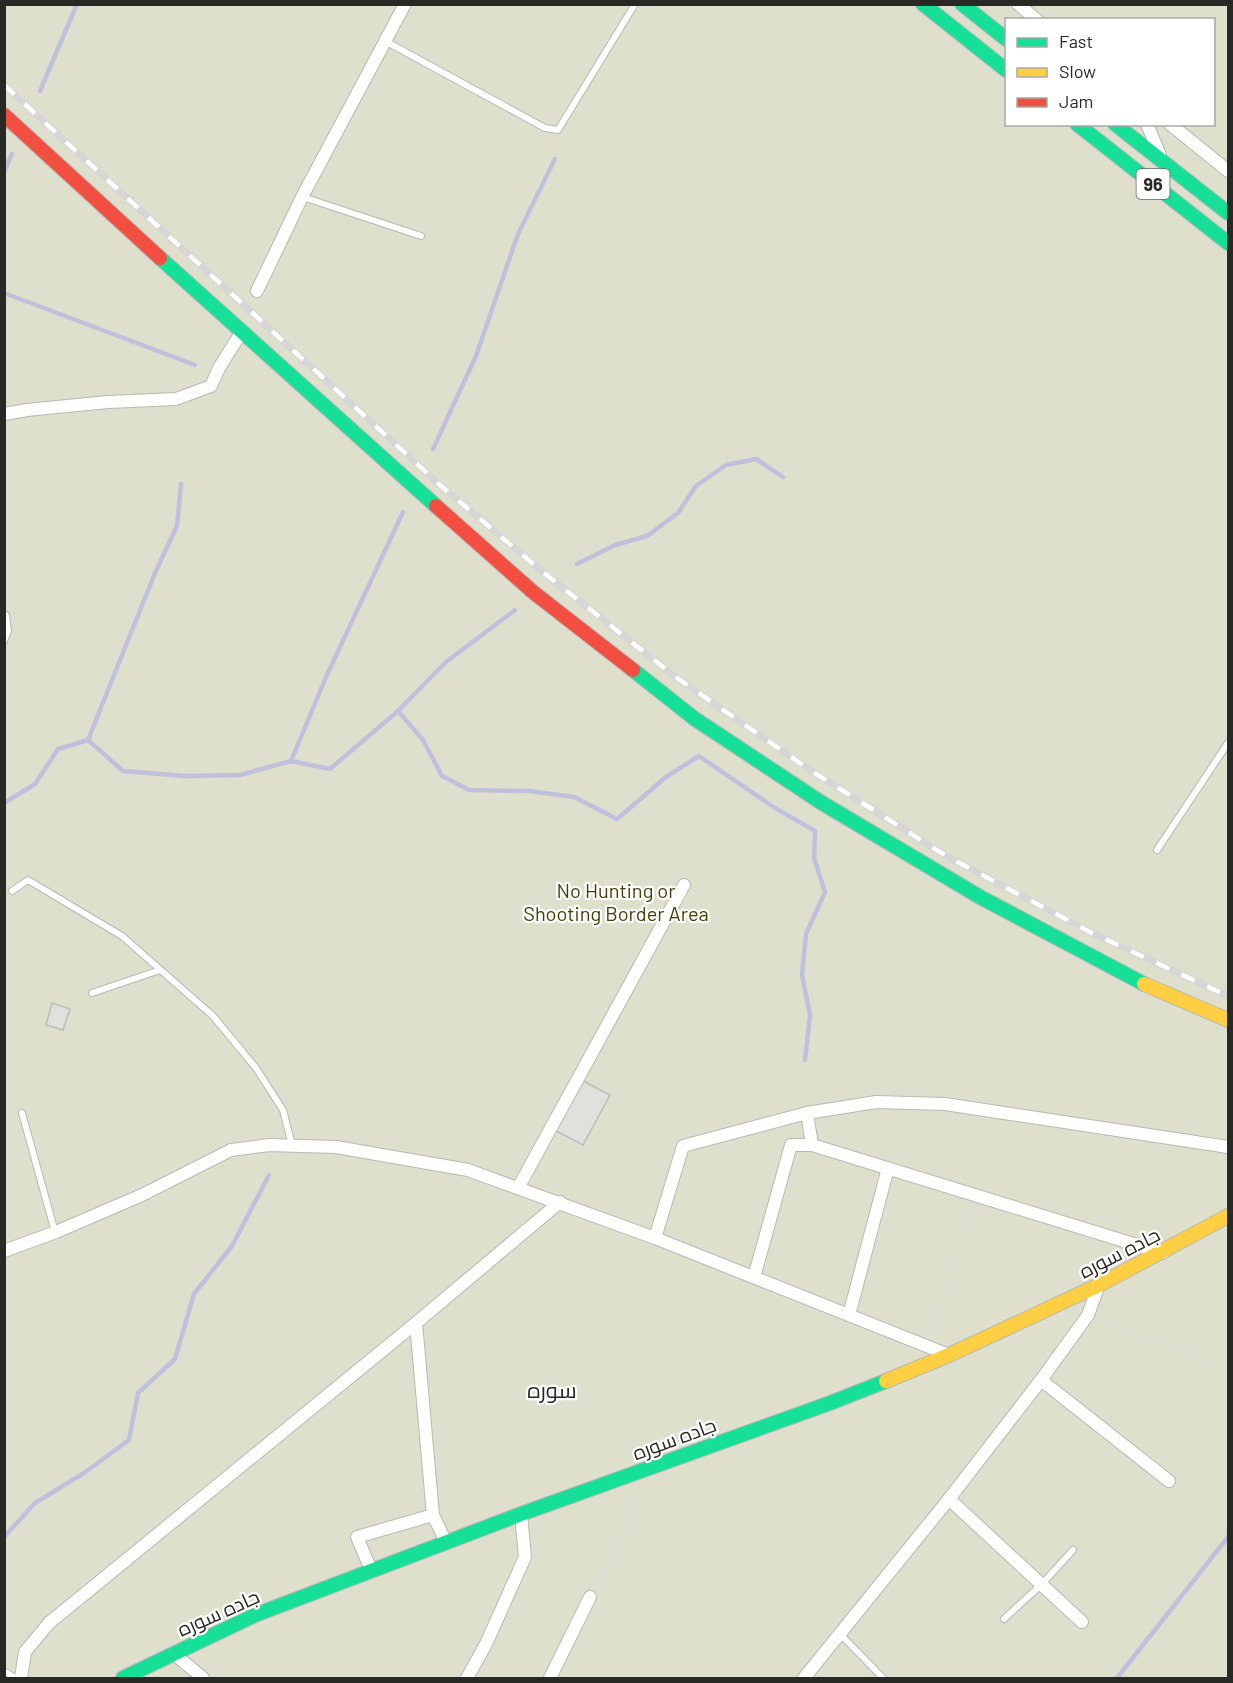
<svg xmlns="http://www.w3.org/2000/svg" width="1233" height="1683" font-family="Barlow,Cairo,sans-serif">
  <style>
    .green { fill: #dfdfce; fill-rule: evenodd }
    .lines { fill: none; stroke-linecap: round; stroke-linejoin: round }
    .stream { stroke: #c1c0dc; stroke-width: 4.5 }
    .building { fill: #e0e0dd; stroke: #bcbcb9; stroke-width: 1.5 }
    .lane-casing { stroke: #b8b8b5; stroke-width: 8 }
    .street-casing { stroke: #b8b8b5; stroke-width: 14 }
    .fast-casing { stroke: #b8b8b5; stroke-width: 16 }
    .slow-casing { stroke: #b8b8b5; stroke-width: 16 }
    .jam-casing { stroke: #b8b8b5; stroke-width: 16 }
    .path { stroke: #dedede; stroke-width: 2; stroke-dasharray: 4.5 4.5; stroke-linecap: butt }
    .lane { stroke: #fefefd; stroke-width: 6 }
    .street { stroke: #fefefd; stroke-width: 12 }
    .fast { stroke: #16e098; stroke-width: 14 }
    .slow { stroke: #ffcf43; stroke-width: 14 }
    .jam { stroke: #f24e42; stroke-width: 14 }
    .rail-casing { stroke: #d6d6d5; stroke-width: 7 }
    .rail { stroke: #fffffe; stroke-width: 4.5; stroke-dasharray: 14; stroke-linecap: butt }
    .labels { text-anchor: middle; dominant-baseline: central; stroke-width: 4.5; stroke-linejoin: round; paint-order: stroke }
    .shield { fill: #fffffe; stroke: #686866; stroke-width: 1.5 }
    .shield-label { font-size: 18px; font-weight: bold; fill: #282825 }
    .park-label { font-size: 20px; fill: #424009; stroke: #fffffe }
    .street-label { font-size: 20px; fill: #282825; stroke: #fffffe }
    .quarter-label { font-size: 22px; fill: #282825; stroke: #fffffe }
  </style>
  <rect width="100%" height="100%" fill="#f8f8f4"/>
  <path class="green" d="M5,5H1228V1678H5ZM1006,20H1214V124H1006Z"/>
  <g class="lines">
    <g class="stream">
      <polyline points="40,91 77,4"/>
      <polyline points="4,172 12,154"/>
      <polyline points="4,293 195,365"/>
      <polyline points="433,449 476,356 518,234 555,159"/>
      <polyline points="577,564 615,545 647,536 678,513 696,486 726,465 756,459 783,477"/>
      <polyline points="398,711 423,740 442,776 469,790 529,791 574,797 617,819 666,777 699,756 775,808 815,831 814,858 825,892 806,934 802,975 810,1015 805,1060"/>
      <polyline points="88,740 155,573 177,526 181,484"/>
      <polyline points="291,761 326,677 403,512"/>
      <polyline points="4,803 35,784 58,749 88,740 123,771 185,776 240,775 291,761 330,769 398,711 446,662 515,610"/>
      <polyline points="4,1537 35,1503 84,1473 129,1440 138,1393 175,1359 194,1294 232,1246 269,1175"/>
      <polyline points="1117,1678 1228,1537"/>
    </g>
  </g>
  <g class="building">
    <polygon points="52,1003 70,1009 63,1030 46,1025"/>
    <polygon points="583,1081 610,1095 583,1145 556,1131"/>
  </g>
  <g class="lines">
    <g class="lane-casing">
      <g id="lane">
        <polyline points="385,41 545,128 558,130 635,4"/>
        <polyline points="303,197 421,236"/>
        <polyline points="4,641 8,631 6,615"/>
        <polyline points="1157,850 1228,743"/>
        <polyline points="12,891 28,880 122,936 213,1016 256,1068 283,1110 292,1145"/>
        <polyline points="92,993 160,970"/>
        <polyline points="22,1113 55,1232"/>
        <polyline points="1004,1619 1042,1584 1073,1550"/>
        <polyline points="840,1634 883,1678"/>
        <polyline points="4,1671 15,1678"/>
      </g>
    </g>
    <g class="street-casing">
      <g id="street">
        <polyline points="1018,4 1037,20"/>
        <polyline points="1147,124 1160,155"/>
        <polyline points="1170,124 1228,171"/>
        <polyline points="257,291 302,197 405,4"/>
        <polyline points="4,414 27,410 108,402 176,399 211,386 219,368 241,333"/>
        <polyline points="807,1113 812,1145 1163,1253"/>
        <polyline points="518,1188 684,885"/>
        <polyline points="655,1238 683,1146 807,1113 876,1102 945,1104 1228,1147"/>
        <polyline points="4,1251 56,1232 142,1195 231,1150 269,1145 336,1147 468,1170 655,1238 949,1355"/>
        <polyline points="754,1277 791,1145 812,1145"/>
        <polyline points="849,1315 888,1168"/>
        <polyline points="1041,1380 1169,1481"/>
        <polyline points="949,1499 1082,1622"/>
        <polyline points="433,1515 446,1542"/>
        <polyline points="371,1570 357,1537 433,1515 416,1323"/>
        <polyline points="173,1653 203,1678"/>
        <polyline points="21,1678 25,1652 49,1623 416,1323 560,1202"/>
        <polyline points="467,1678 486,1644 525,1557 521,1514"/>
        <polyline points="550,1678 590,1597"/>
        <polyline points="804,1678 949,1499 1041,1380 1088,1315 1099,1285"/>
      </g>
    </g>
    <g class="fast-casing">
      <g id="fast">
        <polyline points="923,4 1006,70"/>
        <polyline points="962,4 1006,39"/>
        <polyline points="1077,124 1228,243"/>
        <polyline points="1115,124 1228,213"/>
        <polyline points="160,258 436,506"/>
        <polyline points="633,670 695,719 822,803 980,897 1144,984"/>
        <polyline points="123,1678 255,1615 521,1514 830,1403 886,1381"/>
      </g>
    </g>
    <g class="slow-casing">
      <g id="slow">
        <polyline points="1144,984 1228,1020"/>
        <polyline points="886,1381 949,1355 1099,1285 1228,1216"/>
      </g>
    </g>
    <g class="jam-casing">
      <g id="jam">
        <polyline points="4,115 160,258"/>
        <polyline points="436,506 533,592 633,670"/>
      </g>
    </g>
    <g class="path">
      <polyline points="1100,1319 1196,1357 1228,1382"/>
      <polyline points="933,1336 971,1206"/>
      <polyline points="596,1585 629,1517 629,1493"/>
    </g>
    <use href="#lane" class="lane"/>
    <use href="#street" class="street"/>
    <use href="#fast" class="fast"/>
    <use href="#slow" class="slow"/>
    <use href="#jam" class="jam"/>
    <g class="rail-casing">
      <polyline id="rail" points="4,85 441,486 544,573 677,678 813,772 948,857 1092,933 1228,996"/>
    </g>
    <use href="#rail" class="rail"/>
  </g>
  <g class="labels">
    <rect class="shield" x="1136.5" y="169" width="33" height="30" rx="4.5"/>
    <g class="shield-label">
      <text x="1153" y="184">96</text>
    </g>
    <g class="park-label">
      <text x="616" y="890">No Hunting or<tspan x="616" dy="23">Shooting Border Area</tspan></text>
    </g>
    <g class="street-label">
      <text transform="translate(1119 1252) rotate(-27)">جاده سوره</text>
      <text transform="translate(674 1438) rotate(-20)">جاده سوره</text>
      <text transform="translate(218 1612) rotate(-24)">جاده سوره</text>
    </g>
    <g class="quarter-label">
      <text x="552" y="1389">سوره</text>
    </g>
  </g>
  <rect width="1233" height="1683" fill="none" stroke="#282825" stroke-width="12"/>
  <rect x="1005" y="18" width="210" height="108" fill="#fffffe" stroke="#a9a9a7" stroke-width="1.5"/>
  <rect x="1017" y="38" width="30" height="9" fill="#16e098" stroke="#a9a9a7" stroke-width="1.5"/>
  <text x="1059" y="48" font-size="18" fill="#282825">Fast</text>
  <rect x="1017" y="68" width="30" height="9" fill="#ffcf43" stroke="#a9a9a7" stroke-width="1.5"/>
  <text x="1059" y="78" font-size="18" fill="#282825">Slow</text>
  <rect x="1017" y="98" width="30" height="9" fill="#f24e42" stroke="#a9a9a7" stroke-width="1.5"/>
  <text x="1059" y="108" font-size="18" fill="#282825">Jam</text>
</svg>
